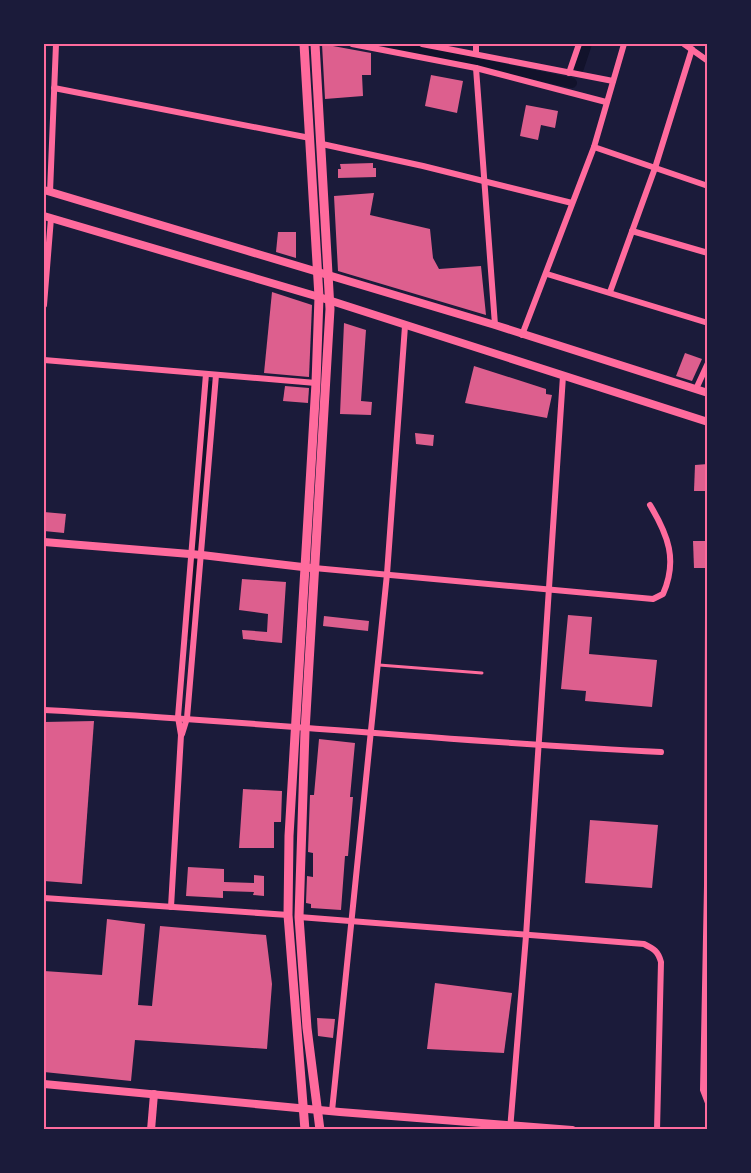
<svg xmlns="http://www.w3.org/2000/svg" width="751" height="1173" font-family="Lato,sans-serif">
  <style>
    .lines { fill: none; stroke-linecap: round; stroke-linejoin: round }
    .canal { stroke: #12122b; stroke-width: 10 }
    .building { fill: #dd5f8e }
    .service { stroke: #ff6b9d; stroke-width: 3 }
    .minor { stroke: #ff6b9d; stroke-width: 6 }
    .tertiary { stroke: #ff6b9d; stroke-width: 8 }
    .secondary { stroke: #ff6b9d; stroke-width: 8 }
    .primary { stroke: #ff6b9d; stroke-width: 9 }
    .neatline { fill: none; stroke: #ff6b9d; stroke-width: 2 }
  </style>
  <rect width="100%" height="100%" fill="#1b1b3a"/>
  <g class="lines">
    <g class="canal">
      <polyline points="389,44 572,83"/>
      <polyline points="579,68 587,44"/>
      <polyline points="191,635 210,386"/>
    </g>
  </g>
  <g class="building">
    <polygon points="322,44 371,53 371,75 362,75 363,96 325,99"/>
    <polygon points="431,75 463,81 457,113 425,106"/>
    <polygon points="526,105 558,111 555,128 541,125 538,140 520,136"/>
    <polygon points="373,163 373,168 376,168 376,177 338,178 338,169 341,169 340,164"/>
    <polygon points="374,193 370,215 430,229 433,258 439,269 481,266 486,315 338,271 334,196"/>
    <polygon points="278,232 296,232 296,258 276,252"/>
    <polygon points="272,292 312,305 309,377 264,373"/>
    <polygon points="344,323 366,330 361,401 372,402 371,415 340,414"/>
    <polygon points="685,353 702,359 692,381 676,376"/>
    <polygon points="474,366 546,389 546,394 552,395 547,418 465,403"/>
    <polygon points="285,386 309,388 308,403 283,401"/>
    <polygon points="415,433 434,435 433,446 416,444"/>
    <polygon points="708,464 708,491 694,491 695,465"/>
    <polygon points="44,512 66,514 64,533 44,531"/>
    <polygon points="693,541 708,541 708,568 694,568"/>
    <polygon points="242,579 286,582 282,643 243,639 242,630 267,632 268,614 239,610"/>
    <polygon points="568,615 592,617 589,654 657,660 652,707 585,701 586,691 561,689"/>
    <polygon points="324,616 369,621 368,631 323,626"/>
    <polygon points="94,721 82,884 44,881 44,722"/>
    <polygon points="319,739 355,743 350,797 353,797 348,856 345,856 341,910 311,908 311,904 306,903 307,876 313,877 313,853 308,852 310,795 314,795"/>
    <polygon points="243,789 282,791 281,822 274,822 274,848 239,848"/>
    <polygon points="590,820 658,825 652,888 585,883"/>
    <polygon points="188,867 224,869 224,882 254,883 254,875 264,876 264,896 253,895 254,892 223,891 223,898 186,896"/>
    <polygon points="107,919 145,924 138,1005 152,1006 160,926 266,935 272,984 267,1049 135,1040 131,1081 44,1072 44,971 102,975"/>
    <polygon points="435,983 512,993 504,1053 427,1049"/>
    <polygon points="317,1018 335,1019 333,1038 318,1036"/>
  </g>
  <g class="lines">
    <polyline class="service" points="379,665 482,673"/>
    <g class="minor">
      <polyline points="352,44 476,68 606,102"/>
      <polyline points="422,44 613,81"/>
      <polyline points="476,44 476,54"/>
      <polyline points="684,44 708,61"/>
      <polyline points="476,68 495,325"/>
      <polyline points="569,73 579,44"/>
      <polyline points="54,88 310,138"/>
      <polyline points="322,144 423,166 572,203"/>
      <polyline points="594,147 708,186"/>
      <polyline points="50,192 56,44"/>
      <polyline points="632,231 708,253"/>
      <polyline points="547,274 708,323"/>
      <polyline points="610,292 655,168 692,49"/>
      <polyline points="44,305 51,218"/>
      <polyline points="522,335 594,147 624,44"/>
      <polyline points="44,360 316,383"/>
      <polyline points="696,389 708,363"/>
      <path d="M314,568L653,599L663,594C678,560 668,535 650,505"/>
      <polyline points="708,613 707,886 703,1090 708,1103"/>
      <path d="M44,710C250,721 455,742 661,752"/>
      <polyline points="182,734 187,718 216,375"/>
      <polyline points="44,898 288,915"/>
      <polyline points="171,907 181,735 178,717 206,374"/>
      <path d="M299,917L644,944C654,949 658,951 661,962L657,1130"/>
      <polyline points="332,1111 387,574 405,326"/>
      <polyline points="510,1130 526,936 563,376"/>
    </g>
    <polyline class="tertiary" points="151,1130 154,1094"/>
    <g class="secondary">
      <polyline points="44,190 495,325 708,393"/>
      <polyline points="44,216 319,297 708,422"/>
      <polyline points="44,542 202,555 311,568"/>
      <polyline points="44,1084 340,1112 572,1130"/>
    </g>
    <g class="primary">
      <polyline points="304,44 319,297 316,383 289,836 288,915 305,1130"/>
      <polyline points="315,44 330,309 305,731 299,917 307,1028 320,1130"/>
    </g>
  </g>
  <rect width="751" height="1173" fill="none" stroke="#1b1b3a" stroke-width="90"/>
  <rect x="45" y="45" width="661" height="1083" class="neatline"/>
</svg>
